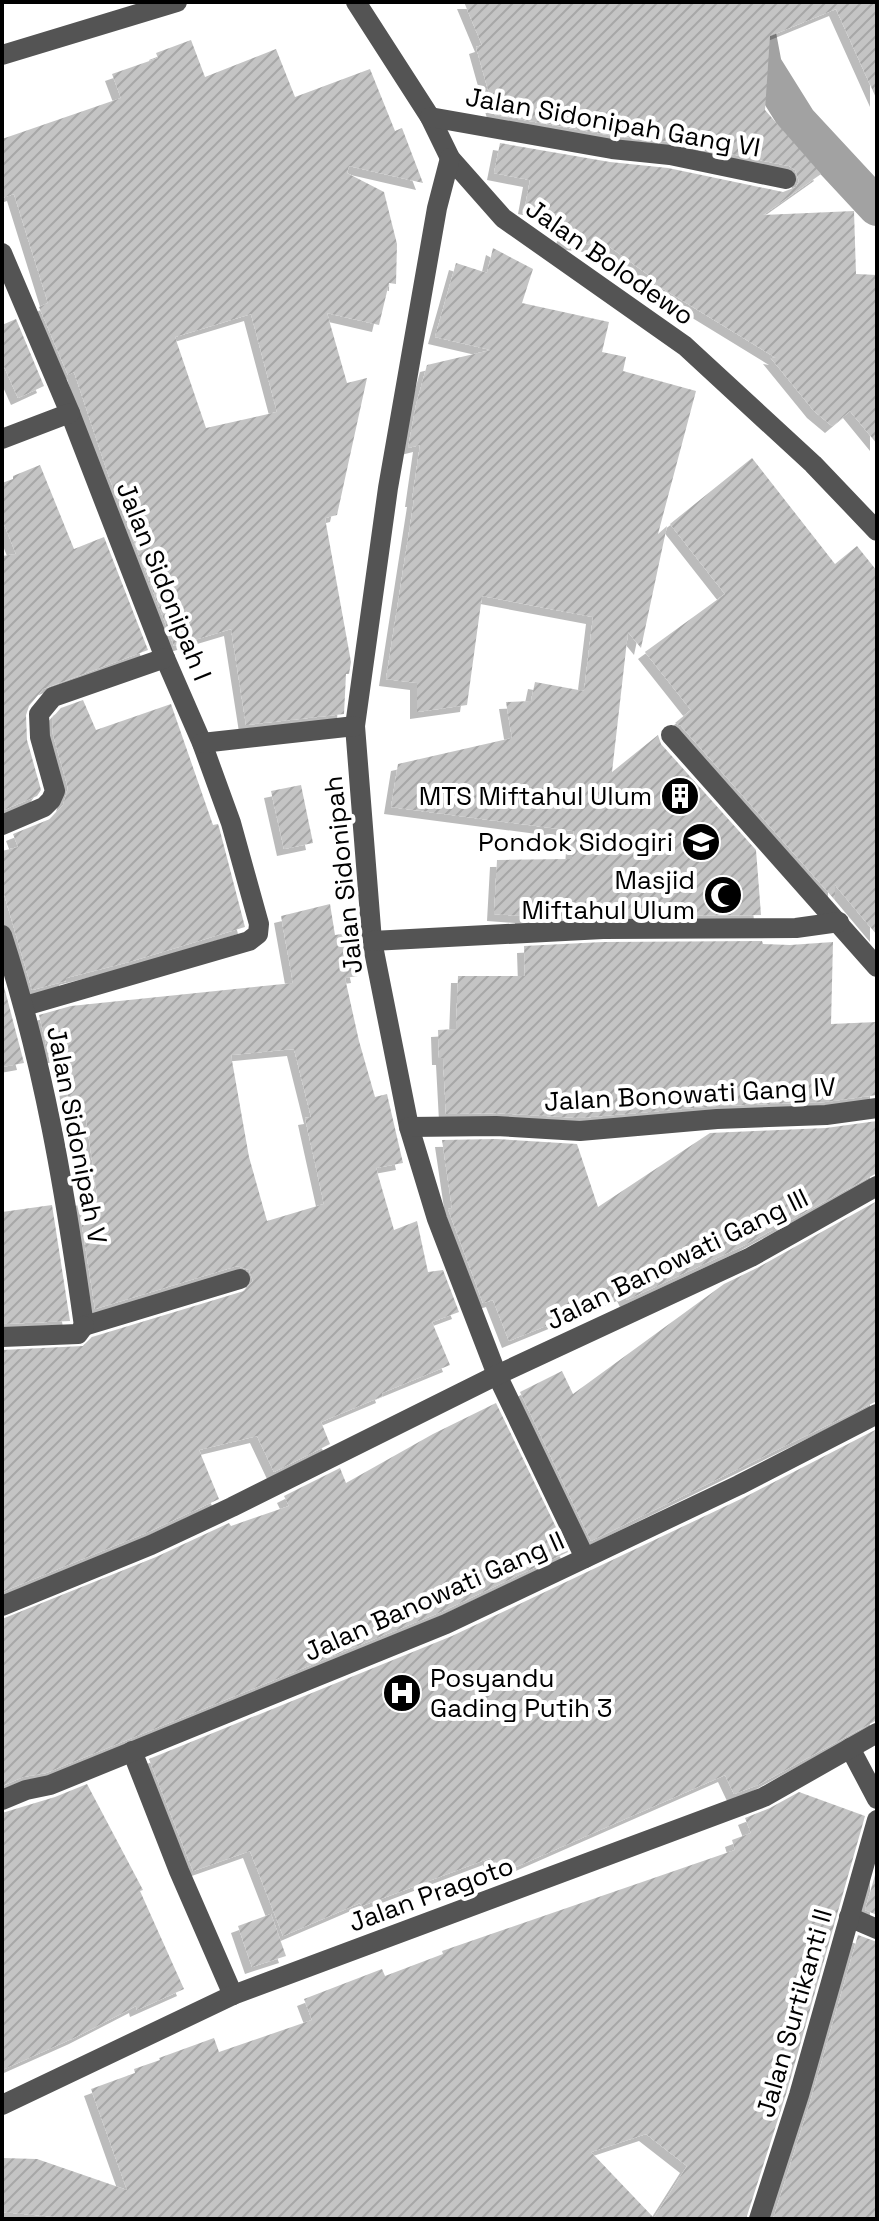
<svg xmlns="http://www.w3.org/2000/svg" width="879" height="2221" font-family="'Space Grotesk',sans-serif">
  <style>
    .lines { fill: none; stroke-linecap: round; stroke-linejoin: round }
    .canal { stroke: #a2a2a2; stroke-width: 38 }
    .building { fill: url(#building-hatch); fill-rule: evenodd; filter: url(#shadow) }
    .minor { stroke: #545454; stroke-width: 20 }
    .labels { text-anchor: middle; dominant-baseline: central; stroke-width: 8; stroke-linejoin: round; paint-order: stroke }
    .street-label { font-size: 26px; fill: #000; stroke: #fff }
    .poi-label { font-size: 26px; fill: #000; stroke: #fff; text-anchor: end }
  </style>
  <defs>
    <pattern id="building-hatch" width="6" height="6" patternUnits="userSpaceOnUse" patternTransform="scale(2)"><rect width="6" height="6" fill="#c4c4c4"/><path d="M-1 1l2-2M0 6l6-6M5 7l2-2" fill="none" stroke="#a7a7a7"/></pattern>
    <filter id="shadow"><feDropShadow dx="-7" dy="7" stdDeviation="0" flood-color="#0004"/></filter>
  </defs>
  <rect width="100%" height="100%" fill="#fff"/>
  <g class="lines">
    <polyline class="canal" points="751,2 763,66 798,122 877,207"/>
  </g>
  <g class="building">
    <polygon points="464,2 877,2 877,100 836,9 770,36 765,110 821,174 763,215 854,211 856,274 877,275 877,444 850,411 832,426 814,411 770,357 776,358 652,282 654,279 610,247 563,242 566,216 525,207 530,180 494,173 500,143 610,162 668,168 783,192 796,187 799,181 795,170 789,166 673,142 614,136 495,115 476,47 482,45"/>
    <path d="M191,40L205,77L276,49L295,97L370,69L395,131L402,128L423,183L349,166L347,173L384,192L397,244L396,284L389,283L379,325L327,313L347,383L367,378L337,515L325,518L351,662L349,674H346L344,714L246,725L231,629L174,646L109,477L74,372L68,375L39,307L48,303L14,194L2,198V139L121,98L112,74L158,58L156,53ZM251,314L277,412L206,428L175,337Z"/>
    <polygon points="493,248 533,269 522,303 609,322 602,352 626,357 623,371 696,391 658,534 667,526 641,648 628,632 612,772 658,735 661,744 756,850 761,915 603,916 522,920 522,916 494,914 497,860 572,859 574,831 391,807 398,764 512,738 506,702 531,701 535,682 584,691 593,617 482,596 467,705 417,712 417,683 386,679 414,500 412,500 420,445 408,448 416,405 427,365 491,350 435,337 456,263 487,273"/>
    <polygon points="16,319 44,386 18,398 2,362 2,325"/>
    <polygon points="752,458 835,564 857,546 877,571 877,935 835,885 835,900 681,726 675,723 691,710 645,652 725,594 670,524"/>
    <polygon points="40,465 74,549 104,537 148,650 43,689 29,706 26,715 27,740 41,790 37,796 4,810 2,556 16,554 2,519 2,483 13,479 13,476"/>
    <polygon points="83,700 96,730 171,704 213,825 218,824 219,827 245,927 129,962 66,978 66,981 32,990 2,887 2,851 18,847 13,834 50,819 63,805 68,788 53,735 52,718 61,708"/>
    <polygon points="301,785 313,843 284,849 271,791"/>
    <path d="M330,904L335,935L349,933L358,976L345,978L359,1041L375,1097L387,1094L403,1163L376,1168L394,1230L417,1221L428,1272L443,1270L459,1312L432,1322L450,1365L382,1393L383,1396L321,1422L330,1444L274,1472L257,1436L199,1450L219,1499L146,1533L2,1592V1350L83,1346L92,1337L244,1291L253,1281L249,1270L237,1266L95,1309L78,1200L97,1195L83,1098L68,1100L62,1055L49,1057L39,1015L71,1006L293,983L281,916ZM294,1049L311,1117L305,1118L324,1204L267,1221L249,1157L231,1055Z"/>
    <polygon points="762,941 763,944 790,945 833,942 831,1024 877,1022 877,1095 825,1102 716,1106 580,1118 497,1113 446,1114 443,1058 439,1058 438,1030 456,1029 458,976 525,976 524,946 603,942"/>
    <polygon points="2,979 24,1063 2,1067"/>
    <polygon points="877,1121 877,1173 745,1245 627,1300 624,1294 509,1341 493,1300 483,1303 448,1209 452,1208 442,1140 496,1139 577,1144 598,1207 710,1133 826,1128"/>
    <polygon points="877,1201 877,1401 591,1541 520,1392 562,1371 573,1394 724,1284 757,1268"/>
    <polygon points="52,1205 70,1321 2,1324 2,1212"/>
    <polygon points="496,1403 568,1552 441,1612 46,1773 23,1777 2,1786 2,1619 156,1557 229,1523 231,1526 289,1506 284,1496 340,1468 346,1483 433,1434"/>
    <polygon points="877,1429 877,1720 758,1785 734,1794 725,1775 498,1875 490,1858 362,1906 360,1903 283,1936 250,1851 193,1871 149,1759 452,1636 745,1497"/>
    <polygon points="87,1784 143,1890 140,1891 184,1989 137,2010 136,2006 76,2037 2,2070 2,1813 55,1797"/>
    <path d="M799,1792L865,1816L787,2091L746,2219H78L2,2212V2158L37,2159L127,2190L91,2089L135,2073L134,2069L160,2060L159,2058L214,2038L219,2052L312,2020L304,1999L382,1969L385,1976L443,1954L442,1951L735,1850L732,1840L751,1833L745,1818L770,1808ZM646,2134L687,2166L654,2218L591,2152Z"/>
    <polygon points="877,1868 877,1915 865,1910"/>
    <polygon points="271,1914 286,1956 252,1967 238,1926"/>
    <polygon points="858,1935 877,1942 877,2219 773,2219 811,2099"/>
  </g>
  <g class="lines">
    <g class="minor">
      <polyline points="356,2 430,117 450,158 503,218 685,346 813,464 877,531"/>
      <polyline points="2,55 177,2"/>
      <polyline points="430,117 612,149 670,155 786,179"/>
      <polyline points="450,158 437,208 388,488 355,726 372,941 409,1127 437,1219 497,1375 585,1558"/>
      <polyline points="2,253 70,413 165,658 202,743 231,823 259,924 258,934 249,941 25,1006"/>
      <polyline points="2,439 70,413"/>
      <polyline points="671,735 877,967"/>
      <polyline points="202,743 355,726"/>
      <polyline points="2,825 44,807 51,800 55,791 40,737 39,714 53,697 165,658"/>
      <path d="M2,935C44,1064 65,1191 84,1326"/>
      <polyline points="372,941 603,929 796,928 839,922"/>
      <polyline points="409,1127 496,1126 580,1131 717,1119 826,1115 877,1108"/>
      <polyline points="84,1326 240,1279"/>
      <polyline points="2,1337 78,1334 84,1326"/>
      <polyline points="2,1606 151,1545 232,1507 497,1375 751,1257 877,1186"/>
      <polyline points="850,1748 877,1799"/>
      <polyline points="132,1751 179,1871 233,1995"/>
      <polyline points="2,1800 26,1790 50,1785 446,1624 739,1485 877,1414"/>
      <polyline points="849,1917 877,1929"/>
      <polyline points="2,2105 233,1995 764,1797 877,1733"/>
      <polyline points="759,2219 799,2095 877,1820"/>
    </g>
  </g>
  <defs>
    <g id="building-disc" transform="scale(2)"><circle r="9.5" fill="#000" stroke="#fff"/><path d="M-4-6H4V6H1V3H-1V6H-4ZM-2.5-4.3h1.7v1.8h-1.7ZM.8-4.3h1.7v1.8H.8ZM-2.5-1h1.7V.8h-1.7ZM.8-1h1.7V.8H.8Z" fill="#fff"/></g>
    <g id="school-disc" transform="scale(2)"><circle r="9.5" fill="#000" stroke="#fff"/><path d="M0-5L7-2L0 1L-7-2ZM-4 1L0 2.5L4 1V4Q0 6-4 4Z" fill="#fff"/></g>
    <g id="mosque-disc" transform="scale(2)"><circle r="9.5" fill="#000" stroke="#fff"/><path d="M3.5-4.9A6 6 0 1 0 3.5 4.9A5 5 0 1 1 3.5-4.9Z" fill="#fff"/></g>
    <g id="hospital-disc" transform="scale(2)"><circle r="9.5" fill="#000" stroke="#fff"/><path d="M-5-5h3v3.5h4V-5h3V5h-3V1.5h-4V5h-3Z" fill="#fff"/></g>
  </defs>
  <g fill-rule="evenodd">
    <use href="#building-disc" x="680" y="796"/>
    <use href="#school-disc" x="701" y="842"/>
    <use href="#mosque-disc" x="723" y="895"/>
    <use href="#hospital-disc" x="402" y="1693"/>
  </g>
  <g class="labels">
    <g class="street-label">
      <text transform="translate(613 122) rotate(10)">Jalan Sidonipah Gang VI</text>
      <text transform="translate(610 262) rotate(35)">Jalan Bolodewo</text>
      <text transform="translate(164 581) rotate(68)">Jalan Sidonipah I</text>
      <text transform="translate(343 875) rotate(-96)">Jalan Sidonipah</text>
      <text transform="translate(690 1094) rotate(-3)">Jalan Bonowati Gang IV</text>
      <text transform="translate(77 1135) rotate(79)">Jalan Sidonipah V</text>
      <text transform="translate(677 1259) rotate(-26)">Jalan Banowati Gang III</text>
      <text transform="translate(434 1596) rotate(-24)">Jalan Banowati Gang II</text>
      <text transform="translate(431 1894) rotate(-20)">Jalan Pragoto</text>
      <text transform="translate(794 2013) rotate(-74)">Jalan Surtikanti II</text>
    </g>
    <g class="poi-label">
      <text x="652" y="796">MTS Miftahul Ulum</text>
      <text x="673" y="842">Pondok Sidogiri</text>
      <text x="695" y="880">Masjid<tspan x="695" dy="30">Miftahul Ulum</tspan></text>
      <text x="430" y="1678" text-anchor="start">Posyandu<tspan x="430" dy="30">Gading Putih 3</tspan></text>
    </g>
  </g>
  <rect width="879" height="2221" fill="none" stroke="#000000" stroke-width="8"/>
</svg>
